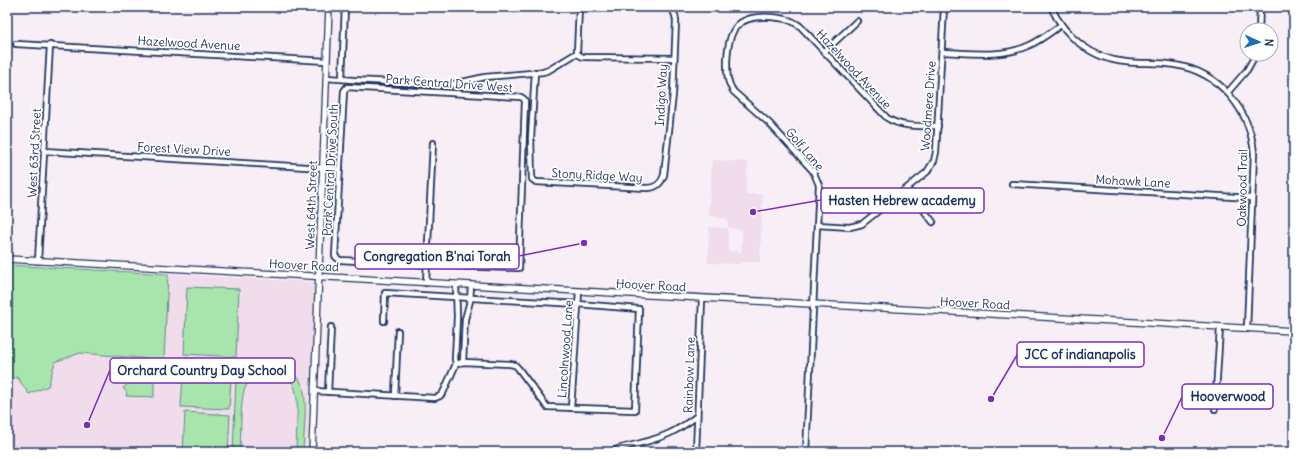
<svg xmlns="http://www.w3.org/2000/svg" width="1301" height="459" font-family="Delius,sans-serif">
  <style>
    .built { fill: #f0dceb; fill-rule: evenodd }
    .green { fill: #a7e5ac; stroke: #618a85 }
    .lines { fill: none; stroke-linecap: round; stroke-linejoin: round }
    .minor-casing { stroke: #1b2f5e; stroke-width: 8 }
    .tertiary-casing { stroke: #1b2f5e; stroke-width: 8 }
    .minor { stroke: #fff; stroke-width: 4.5 }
    .tertiary { stroke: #fff; stroke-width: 5.5 }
    .labels { text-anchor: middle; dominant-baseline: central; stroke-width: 3.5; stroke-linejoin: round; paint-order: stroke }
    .street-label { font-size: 12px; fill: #1b2f5e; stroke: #fff }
    .leader { fill: none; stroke: #7b2cbf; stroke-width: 1.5 }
    .callout-dot { fill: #7b2cbf; stroke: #fff; stroke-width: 1.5 }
    .callout { fill: #fff; stroke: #7b2cbf; stroke-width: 1.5 }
    .callout-label { font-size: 13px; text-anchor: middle; font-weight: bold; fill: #1b2f5e }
  </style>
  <rect width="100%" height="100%" fill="#f8eff6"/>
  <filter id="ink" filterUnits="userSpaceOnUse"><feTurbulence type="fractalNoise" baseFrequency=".025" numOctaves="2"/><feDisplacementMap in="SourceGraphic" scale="8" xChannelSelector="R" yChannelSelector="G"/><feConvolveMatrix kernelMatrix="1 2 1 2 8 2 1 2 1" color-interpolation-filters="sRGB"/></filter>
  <g filter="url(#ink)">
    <g class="built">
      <path d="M712,160L748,162L745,194H763L760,262H741V260L740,264L708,263L709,227L728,228V219L709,216ZM728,228L742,230V252L728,251Z"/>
      <polygon points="7,265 314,282 307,452 7,452"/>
    </g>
    <g class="green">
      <polygon points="7,265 168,274 164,360 80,353 55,362 48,386 29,394 17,377 7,381"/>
      <polygon points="187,287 239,289 236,357 184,354"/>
      <polygon points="184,358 225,360 231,379 229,409 181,407"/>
      <path d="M272,363C304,370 306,389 305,417C304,429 304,440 303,452H296C296,441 297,430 297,418C298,396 298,372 269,372C258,371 249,379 245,388C240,399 241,438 240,452H233L236,379H241C249,368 259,365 272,363Z"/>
      <polygon points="133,380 154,381 154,397 126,396 127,393 123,388"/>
      <polygon points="185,412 230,415 228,452 183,452"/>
    </g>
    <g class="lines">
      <g class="minor-casing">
        <g id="minor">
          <polyline points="502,7 515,8 516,7"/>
          <path d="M1051,7C1065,37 1092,59 1126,62C1142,64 1159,62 1175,65C1220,72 1250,110 1254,153L1247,329"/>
          <polyline points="1259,30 1260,7"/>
          <polyline points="16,44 327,61"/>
          <polyline points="824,52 857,21"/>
          <path d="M942,52C971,53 1003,58 1030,45C1041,40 1051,32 1061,25"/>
          <polyline points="577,53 579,55 583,57 673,58"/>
          <polyline points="577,53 579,7"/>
          <path d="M535,72L531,138L532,179L536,182L647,188C656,188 661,184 664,175L673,94L676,21L675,15L671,7"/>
          <polyline points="327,78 353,80 449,85 485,77 543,72 549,70 577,53"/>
          <polyline points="342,78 345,7"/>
          <polygon points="347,87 521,97 524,99 525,101 519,268 450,266 340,260 337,258 335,256 344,91"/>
          <polyline points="1228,92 1247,70 1256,54"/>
          <polyline points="44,151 340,169"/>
          <polyline points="1012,184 1252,198"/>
          <polyline points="907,189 933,222"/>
          <polyline points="817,225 850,227 862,224 927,172 934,161 936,152 944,7"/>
          <polyline points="38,261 50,45"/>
          <polyline points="426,283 433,143"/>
          <polyline points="463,362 465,319 470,301 471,286"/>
          <polyline points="456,364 455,359 457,317 456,285"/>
          <polyline points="315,391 435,398 440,396 443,393 456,364 463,362 510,364 515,365 518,368 547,407 635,410 639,309 578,304 385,293 384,321"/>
          <polyline points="328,392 331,327"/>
          <polyline points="395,396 398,331"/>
          <polyline points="571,408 579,292"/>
          <polyline points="1215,409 1220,328"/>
          <path d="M611,452C620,447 631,446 641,443C665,437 677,431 697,416"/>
          <polyline points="696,452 702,299"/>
          <path d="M806,452L819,185L813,171L769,123L734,92C727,83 727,74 727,62C728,30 736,15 771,17C782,18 791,19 800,26L887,118C902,128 921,126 938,126"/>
        </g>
      </g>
      <g class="tertiary-casing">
        <g id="tertiary">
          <polyline points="7,259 1294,331"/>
          <polyline points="312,452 329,7"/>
        </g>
      </g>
      <use href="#minor" class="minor"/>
      <use href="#tertiary" class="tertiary"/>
    </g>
  </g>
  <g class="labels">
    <g class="street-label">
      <text transform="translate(189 43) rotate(3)">Hazelwood Avenue</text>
      <text transform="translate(854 69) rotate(47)">Hazelwood Avenue</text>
      <text transform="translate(449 83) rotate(4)">Park Central Drive West</text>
      <text transform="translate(661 95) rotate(-87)">Indigo Way</text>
      <text transform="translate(928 106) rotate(-86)">Woodmere Drive</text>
      <text transform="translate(184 149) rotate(3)">Forest View Drive</text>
      <text transform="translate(805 149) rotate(50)">Golf Lane</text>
      <text transform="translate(34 153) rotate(-87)">West 63rd Street</text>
      <text transform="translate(330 170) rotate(-87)">Park Central Drive South</text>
      <text transform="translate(597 175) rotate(3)">Stony Ridge Way</text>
      <text transform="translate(1133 181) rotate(3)">Mohawk Lane</text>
      <text transform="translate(1242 188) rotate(-89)">Oakwood Trail</text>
      <text transform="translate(311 205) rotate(-88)">West 64th Street</text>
      <text transform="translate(304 265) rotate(3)">Hoover Road</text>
      <text transform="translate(651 285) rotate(3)">Hoover Road</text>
      <text transform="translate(975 303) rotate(3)">Hoover Road</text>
      <text transform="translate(565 349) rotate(-86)">Lincolnwood Lane</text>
      <text transform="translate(689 375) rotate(-88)">Rainbow Lane</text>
    </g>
  </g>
  <path class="leader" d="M753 212L821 200M584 243L519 256M991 399L1017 355M87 425L110 370M1162 438L1182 397"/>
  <g class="callout-dot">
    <circle cx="753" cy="212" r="4"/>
    <circle cx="584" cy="243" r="4"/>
    <circle cx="991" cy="399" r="4"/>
    <circle cx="87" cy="425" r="4"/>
    <circle cx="1162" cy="438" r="4"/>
  </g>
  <g class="callout">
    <rect x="821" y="188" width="163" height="25" rx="4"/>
    <rect x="355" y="244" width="164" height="25" rx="4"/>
    <rect x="1017" y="342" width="127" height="25" rx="4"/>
    <rect x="110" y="358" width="185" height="25" rx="4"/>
    <rect x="1182" y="384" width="91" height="25" rx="4"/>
  </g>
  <g class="callout-label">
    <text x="902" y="205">Hasten Hebrew academy</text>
    <text x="437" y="261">Congregation B'nai Torah</text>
    <text x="1080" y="359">JCC of indianapolis</text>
    <text x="202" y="375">Orchard Country Day School</text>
    <text x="1228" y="401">Hooverwood</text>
  </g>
  <rect width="1301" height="459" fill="none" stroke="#fff" stroke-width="24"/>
  <rect x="12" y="12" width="1277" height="435" fill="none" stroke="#1b2f5e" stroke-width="1.5" filter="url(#ink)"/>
  <g transform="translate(1259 42) rotate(93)"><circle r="19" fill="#ffffff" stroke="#a4acbf"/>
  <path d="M0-3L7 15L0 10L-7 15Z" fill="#1f6fb2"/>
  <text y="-6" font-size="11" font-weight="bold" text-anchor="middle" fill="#1b2f5e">N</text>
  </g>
</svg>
